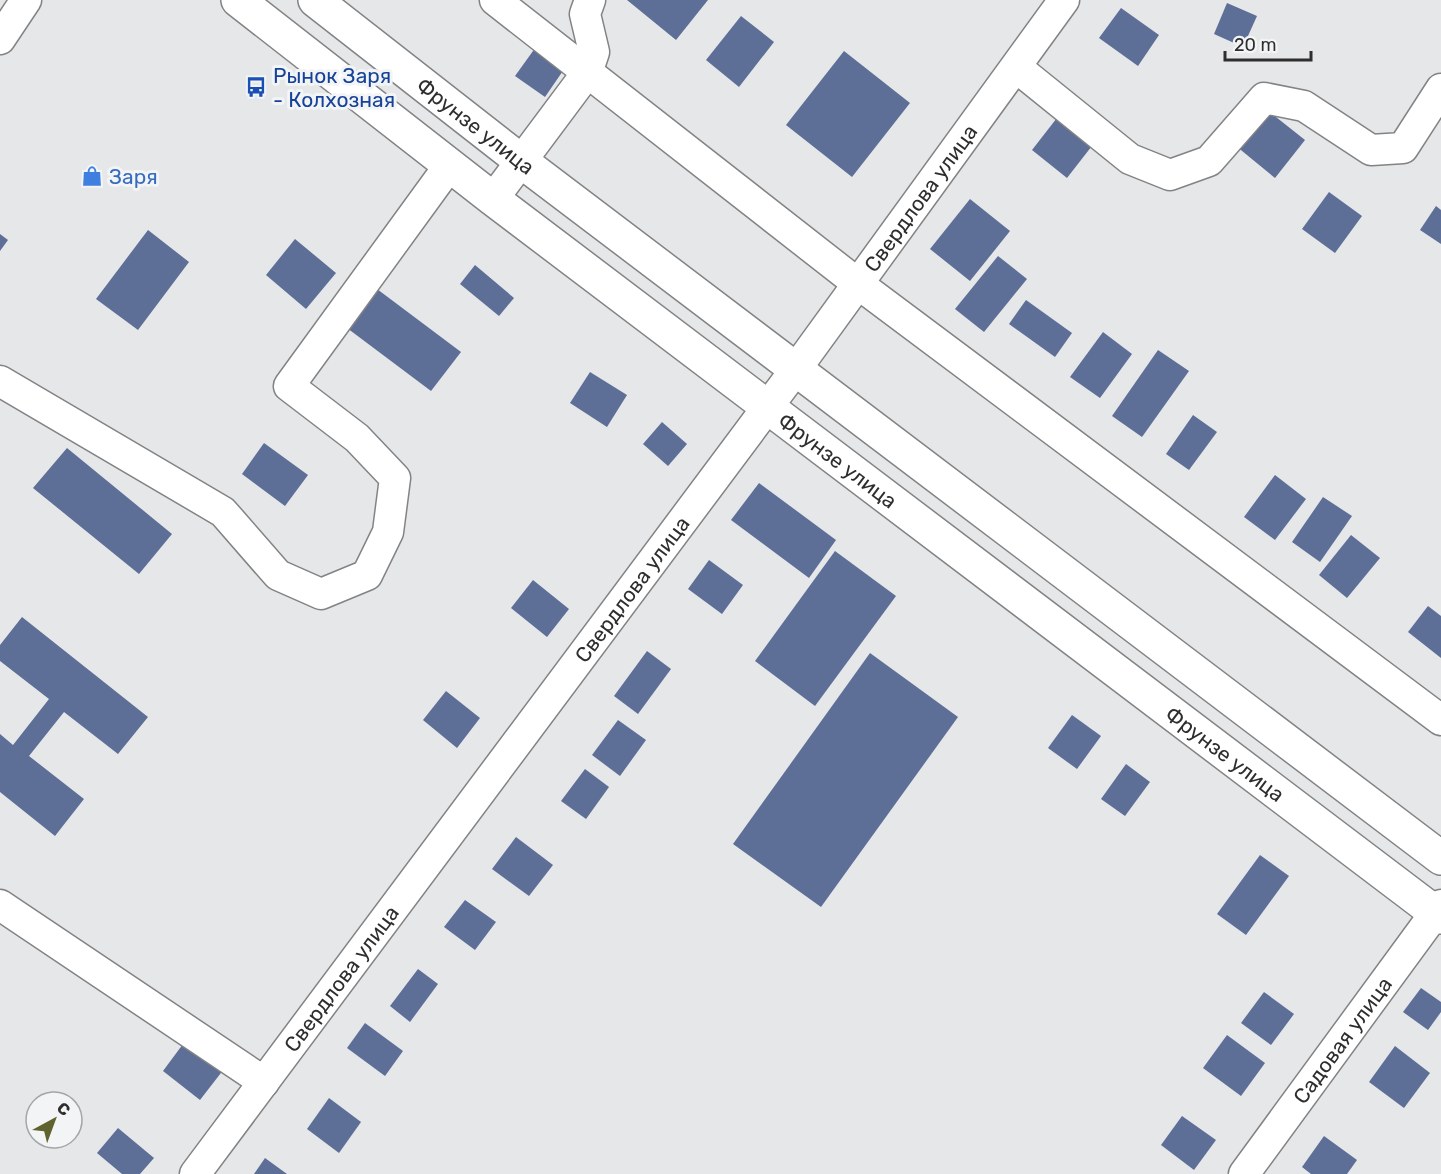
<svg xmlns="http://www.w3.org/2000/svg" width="1441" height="1174" font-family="Rubik,sans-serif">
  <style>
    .building { fill: #5d6e97 }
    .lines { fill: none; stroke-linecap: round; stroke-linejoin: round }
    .street-casing { stroke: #828385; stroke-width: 33 }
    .primary-casing { stroke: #828385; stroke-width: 36 }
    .street { stroke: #fff; stroke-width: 30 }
    .primary { stroke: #fff; stroke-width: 33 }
    .labels { text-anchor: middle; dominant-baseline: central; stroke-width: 6; stroke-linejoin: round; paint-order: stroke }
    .transit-label { font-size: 21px; fill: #164399; stroke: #f3f4f6; text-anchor: start }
    .street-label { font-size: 21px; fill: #2e2e2f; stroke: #f3f4f6 }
    .shop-label { font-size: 21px; fill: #366cbe; stroke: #f3f4f6; text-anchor: start }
  </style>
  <rect width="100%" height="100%" fill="#e6e7e9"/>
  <g class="building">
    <polygon points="627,0 708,0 676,40"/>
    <polygon points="1227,3 1257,16 1243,47 1214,34"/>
    <polygon points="1121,8 1159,35 1138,66 1099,38"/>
    <polygon points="741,16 774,42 739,87 706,60"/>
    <polygon points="538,44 567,65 545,97 515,76"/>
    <polygon points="844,51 910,103 852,177 786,125"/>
    <polygon points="1266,109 1305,140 1275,178 1236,146"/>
    <polygon points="1060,114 1095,142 1067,178 1032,150"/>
    <polygon points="1329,192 1362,216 1335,253 1302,229"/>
    <polygon points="970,199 1010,231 970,281 930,249"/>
    <polygon points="1436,206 1441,210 1441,244 1420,230"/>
    <polygon points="148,230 189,262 138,330 96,299"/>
    <polygon points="0,234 8,240 0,251"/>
    <polygon points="295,239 336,273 306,309 266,275"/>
    <polygon points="998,256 1027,279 984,332 955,309"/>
    <polygon points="475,265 514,298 499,316 460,284"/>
    <polygon points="377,289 461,352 431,391 347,328"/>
    <polygon points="1026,300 1072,333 1055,357 1009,324"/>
    <polygon points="1103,332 1132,354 1100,398 1070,377"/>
    <polygon points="1158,350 1189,371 1142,437 1112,416"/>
    <polygon points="590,372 627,395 607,427 570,403"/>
    <polygon points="1193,415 1217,432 1189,470 1166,454"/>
    <polygon points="662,422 687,444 668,466 643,444"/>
    <polygon points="264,443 308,475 285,506 242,474"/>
    <polygon points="67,448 172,534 139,574 33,488"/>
    <polygon points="1275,475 1306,499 1275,540 1244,517"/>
    <polygon points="759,483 836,540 809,578 731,520"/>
    <polygon points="1323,497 1352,516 1320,562 1292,542"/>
    <polygon points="1351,535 1380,558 1347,598 1319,575"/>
    <polygon points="835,551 896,596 815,706 755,661"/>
    <polygon points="709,560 743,585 722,614 688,589"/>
    <polygon points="533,580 569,609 547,637 511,608"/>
    <polygon points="1428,606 1441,616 1441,658 1408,632"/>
    <polygon points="22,617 148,717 118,754 64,712 29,756 84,799 55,836 0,792 0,734 13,745 49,699 0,661 0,645"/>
    <polygon points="647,651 671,669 638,714 614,696"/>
    <polygon points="870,653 958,717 821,907 733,844"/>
    <polygon points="446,691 480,718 457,748 423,720"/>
    <polygon points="1072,715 1101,736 1077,769 1048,748"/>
    <polygon points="618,720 646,740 620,776 592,755"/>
    <polygon points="1126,764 1150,782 1125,816 1101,799"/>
    <polygon points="585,769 609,787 586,819 561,801"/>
    <polygon points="516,837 553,865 529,896 492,869"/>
    <polygon points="1260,855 1289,876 1246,935 1217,914"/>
    <polygon points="465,900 496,922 475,950 444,927"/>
    <polygon points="418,969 438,984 410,1022 390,1006"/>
    <polygon points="1421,988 1441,1002 1441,1012 1428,1030 1403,1012"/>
    <polygon points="1264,992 1294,1014 1271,1045 1241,1023"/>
    <polygon points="365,1023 403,1051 385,1076 347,1048"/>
    <polygon points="1227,1035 1265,1063 1241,1096 1203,1068"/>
    <polygon points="186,1040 224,1069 200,1100 163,1071"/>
    <polygon points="1395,1046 1430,1073 1404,1108 1369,1082"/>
    <polygon points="329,1098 361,1122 339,1153 307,1129"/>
    <polygon points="1182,1116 1216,1140 1194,1170 1161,1145"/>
    <polygon points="118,1128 154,1158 140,1174 122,1174 97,1153"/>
    <polygon points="1324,1136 1357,1160 1347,1174 1311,1174 1302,1167"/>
    <polygon points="265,1158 287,1174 254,1174"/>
  </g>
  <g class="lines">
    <g class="street-casing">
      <g id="street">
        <polyline points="495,0 857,283 1441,720"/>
        <polyline points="0,39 26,0"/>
        <polyline points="1016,67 1130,159 1170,175 1209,161 1264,98 1304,106 1371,150 1403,148 1441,89"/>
        <polyline points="493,199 587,73 594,52 585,14 590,0"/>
        <polyline points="0,381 223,512 278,575 321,594 367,575 388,532 395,478 357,438 289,386 449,166"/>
        <polyline points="0,905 264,1082"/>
        <path id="s1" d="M195,1174L796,369L1064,0"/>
        <path id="s2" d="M1244,1174L1441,905"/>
      </g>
    </g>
    <g class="primary-casing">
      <g id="primary">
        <path id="s3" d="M238,0L493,199L1441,917"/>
        <path id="s4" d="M315,0L521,161L1441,858"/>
      </g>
    </g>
    <use href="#street" class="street"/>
    <use href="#primary" class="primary"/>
  </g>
  <defs>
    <g id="bus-bare" transform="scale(1.62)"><path d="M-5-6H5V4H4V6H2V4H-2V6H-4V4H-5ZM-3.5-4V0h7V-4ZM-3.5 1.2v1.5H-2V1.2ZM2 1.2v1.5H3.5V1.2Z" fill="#1a4fb4" stroke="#f3f4f6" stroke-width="2.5" paint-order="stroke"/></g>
    <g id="shop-bare" transform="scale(1.62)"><path d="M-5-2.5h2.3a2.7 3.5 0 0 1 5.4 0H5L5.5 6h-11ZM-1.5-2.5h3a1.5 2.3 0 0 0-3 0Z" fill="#3f7fe0" stroke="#f3f4f6" stroke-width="2.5" paint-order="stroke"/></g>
  </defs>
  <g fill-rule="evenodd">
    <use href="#bus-bare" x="256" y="87"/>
    <use href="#shop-bare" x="92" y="176"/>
  </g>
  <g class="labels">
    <g class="transit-label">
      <text x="273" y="75">Рынок Заря<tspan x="273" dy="24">- Колхозная</tspan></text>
    </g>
    <g class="street-label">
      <text stroke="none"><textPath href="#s4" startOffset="204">Фрунзе улица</textPath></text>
      <text stroke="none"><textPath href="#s1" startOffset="1216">Свердлова улица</textPath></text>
      <text stroke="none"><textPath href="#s3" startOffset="756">Фрунзе улица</textPath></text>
      <text stroke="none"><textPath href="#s1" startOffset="730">Свердлова улица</textPath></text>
      <text stroke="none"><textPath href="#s3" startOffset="1242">Фрунзе улица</textPath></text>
      <text stroke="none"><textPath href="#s1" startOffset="244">Свердлова улица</textPath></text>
      <text stroke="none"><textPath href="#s2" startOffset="166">Садовая улица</textPath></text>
    </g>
    <g class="shop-label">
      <text x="109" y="176">Заря</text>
    </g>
  </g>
  <g transform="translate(54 1120) rotate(41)"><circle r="28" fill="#f3f4f6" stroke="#a4a5a6" stroke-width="1.5"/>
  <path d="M0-4.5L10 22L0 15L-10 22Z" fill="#5f622f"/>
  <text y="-9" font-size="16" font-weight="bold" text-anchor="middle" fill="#2e2e2f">С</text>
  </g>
  <path d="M1225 51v9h86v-9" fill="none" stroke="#2e2e2f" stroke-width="3"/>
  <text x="1234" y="51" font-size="18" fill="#2e2e2f" stroke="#f3f4f6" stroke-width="4.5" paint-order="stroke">20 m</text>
</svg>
